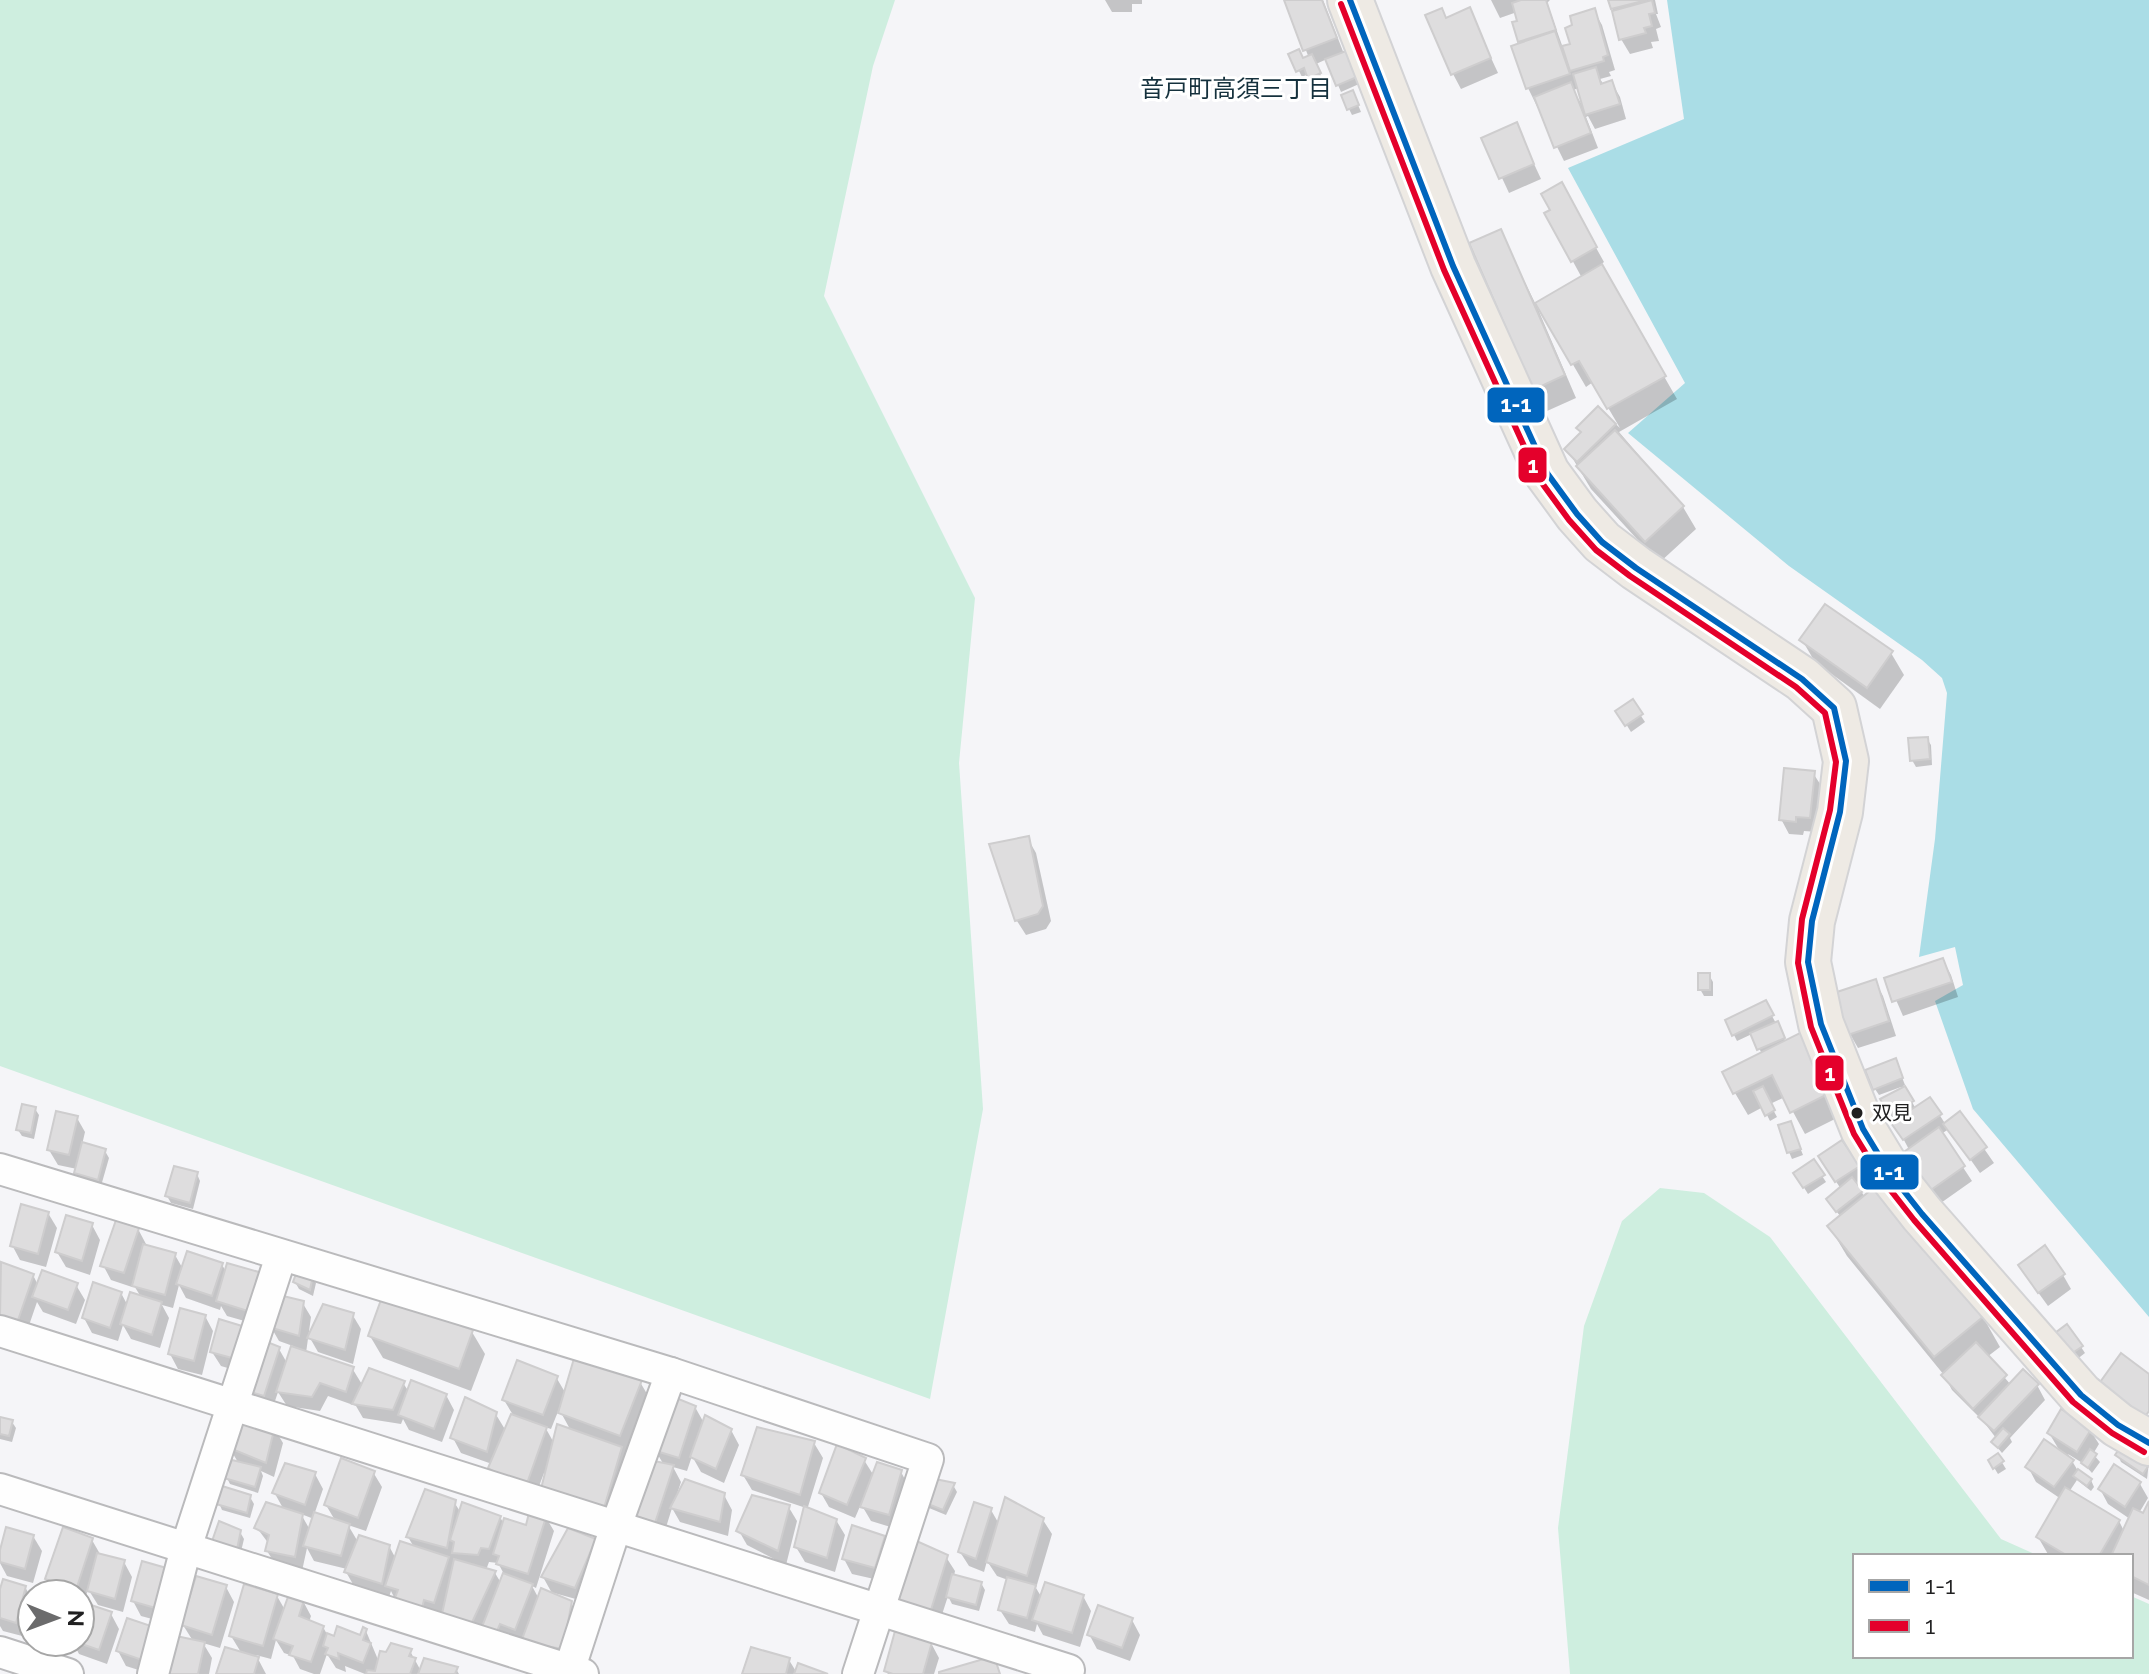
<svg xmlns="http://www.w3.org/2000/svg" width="2149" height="1674" font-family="Raleway,'Noto Sans JP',sans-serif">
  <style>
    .green { fill: #ceeedf }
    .water { fill: #aadde6 }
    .shadow { fill: #0003; fill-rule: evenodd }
    .building { fill: #deddde; stroke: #cecdce; stroke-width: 2 }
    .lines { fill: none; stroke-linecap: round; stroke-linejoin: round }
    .minor-casing { stroke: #bababc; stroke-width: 34 }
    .trunk-casing { stroke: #d3d3d5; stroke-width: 48 }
    .minor { stroke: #fefefe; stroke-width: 30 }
    .trunk { stroke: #eeeae4; stroke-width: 44 }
    .bus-1-casing { stroke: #fff; stroke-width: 12 }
    .bus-2-casing { stroke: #fff; stroke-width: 12 }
    .bus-1 { stroke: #0065bd; stroke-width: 6 }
    .bus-2 { stroke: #e4002b; stroke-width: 6 }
    .bus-dot { fill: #202021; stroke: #fff; stroke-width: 3 }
    .labels { text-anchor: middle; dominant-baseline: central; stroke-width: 6; stroke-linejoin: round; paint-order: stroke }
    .bus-label { font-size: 20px; fill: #202021; stroke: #fff; text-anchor: start }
    .neighbourhood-label { font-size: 24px; fill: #15313d; stroke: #fff }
    .line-badge { stroke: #fff; stroke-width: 3 }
    .badge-label { font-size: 22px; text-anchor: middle; font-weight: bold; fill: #fff }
  </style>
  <rect width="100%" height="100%" fill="#f5f5f8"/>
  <g class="green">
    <polygon points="0,0 895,0 873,66 824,296 975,598 959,763 983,1109 930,1399 0,1066"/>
    <polygon points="1660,1188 1704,1193 1770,1237 2001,1539 2039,1556 1855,1556 1855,1656 2131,1656 2131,1596 2149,1604 2149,1674 1570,1674 1558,1528 1584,1326 1622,1221"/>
  </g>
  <polygon class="water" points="1667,0 2149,0 2149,1317 1973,1109 1935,1001 1963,985 1955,947 1919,957 1935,839 1947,693 1942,678 1922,660 1789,566 1628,433 1685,383 1568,168 1684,119"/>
  <g class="shadow">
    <polygon points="1105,0 1142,0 1142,4 1132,4 1132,12 1112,12"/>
    <polygon points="1286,0 1323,0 1344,54 1349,60 1359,84 1341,92 1327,59 1316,64 1323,80 1314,84 1308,74 1302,77 1291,55 1303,61 1309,58"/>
    <path d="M1491,0H1550L1547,3L1563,48L1572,45L1594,11L1602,25L1615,70L1609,72L1611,76L1600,79L1604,85L1612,83L1620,97L1626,119L1595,129L1588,116L1586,117L1598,148L1564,161L1528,88L1515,24L1520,22L1517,12L1500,18ZM1579,88L1582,105L1573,90Z"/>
    <polygon points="1610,0 1655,0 1658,14 1656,14 1661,27 1656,29 1659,41 1651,42 1653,48 1630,54 1621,39"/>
    <polygon points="1469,10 1498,73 1461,89 1453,74 1446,20"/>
    <polygon points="1356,100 1361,112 1352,115 1349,109"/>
    <polygon points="1516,125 1541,179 1509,193 1484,139"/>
    <polygon points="1561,185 1604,262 1600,265 1677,399 1619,432 1683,507 1696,529 1659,563 1591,489 1567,449 1582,434 1578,428 1598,408 1620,428 1593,382 1586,387 1539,306 1537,307 1576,398 1547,411 1534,389 1500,231 1536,305 1582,278 1547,214 1552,211"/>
    <polygon points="1802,640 1891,653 1904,675 1880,709 1815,662"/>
    <polygon points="1632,702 1645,722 1631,732 1618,711"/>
    <polygon points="1927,739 1931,745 1932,765 1916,767 1912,760"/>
    <polygon points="1813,773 1822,787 1818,832 1804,831 1803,835 1789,834 1781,819"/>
    <polygon points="1028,839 1036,853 1051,921 1046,929 1026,935 1017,921 992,845"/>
    <polygon points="1943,960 1951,975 1958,997 1903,1016 1887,979"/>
    <polygon points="1709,975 1713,982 1713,996 1704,996 1700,989"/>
    <polygon points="1875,981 1883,996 1896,1036 1858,1048 1850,1034"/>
    <polygon points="1765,1003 1786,1042 1845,1114 1805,1134 1785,1097 1770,1104 1777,1117 1770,1121 1763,1107 1748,1115 1735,1093 1762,1054 1752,1034 1737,1041 1727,1021"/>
    <polygon points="1898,1067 1905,1085 1903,1086 1916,1109 1930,1100 1946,1125 1960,1114 1994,1163 1980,1173 1949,1129 1941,1134 1972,1181 1938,1205 1883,1100 1902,1090 1901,1087 1879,1095 1875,1089"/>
    <polygon points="35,1109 39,1115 34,1139 22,1136 18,1130"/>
    <polygon points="77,1118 85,1132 82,1145 105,1151 109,1158 101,1186 80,1180 76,1173 77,1169 58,1165 49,1150"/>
    <polygon points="1790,1123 1803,1155 1792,1159 1789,1152"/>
    <polygon points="1842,1143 1866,1182 1858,1187 1865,1197 1983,1317 2000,1347 1987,1357 2011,1385 2037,1385 2045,1400 2010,1438 2012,1442 2002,1453 1993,1442 1996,1438 1983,1421 1952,1390 1944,1375 1847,1256 1829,1226 1841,1217 1832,1206 1841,1189 1829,1171"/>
    <polygon points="1813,1162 1826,1182 1808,1194 1795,1173"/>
    <polygon points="197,1174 200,1181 193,1209 171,1203 167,1196"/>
    <polygon points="48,1213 57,1228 46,1267 20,1260 12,1245"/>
    <polygon points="92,1225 100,1240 90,1275 66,1267 57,1252"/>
    <polygon points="138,1229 146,1244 145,1247 175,1255 183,1269 222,1265 262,1326 227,1316 221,1306 220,1310 186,1298 179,1285 173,1308 162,1305 169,1318 160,1348 131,1339 123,1325 118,1341 92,1333 84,1318 121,1293 128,1306 141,1297 133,1284 132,1287 111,1280 103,1265"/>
    <polygon points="3,1264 33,1275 38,1285 76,1285 85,1300 76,1324 43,1312 37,1302 25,1337 0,1328 0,1272"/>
    <polygon points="2063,1275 2071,1289 2048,1306 2029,1280"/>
    <polygon points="312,1277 316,1283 313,1296 299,1289 295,1282"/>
    <polygon points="302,1302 311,1317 306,1353 352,1368 363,1386 403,1383 409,1392 446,1395 454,1410 442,1442 409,1430 403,1419 401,1424 363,1418 356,1406 328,1396 320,1411 287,1406 278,1392 272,1410 254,1405 246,1390 251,1375 221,1366 212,1352 279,1349 287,1363 293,1346 279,1341 271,1327"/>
    <polygon points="352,1314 361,1329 353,1364 318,1352 310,1338"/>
    <polygon points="205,1316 213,1331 202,1375 178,1369 170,1354"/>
    <polygon points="472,1332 485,1354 471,1391 383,1358 370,1336"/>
    <polygon points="2062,1340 2081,1347 2085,1353 2076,1360"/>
    <path d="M556,1377L566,1394L640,1382L653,1404L632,1458L624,1454L634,1472L617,1530L547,1474L544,1473L533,1502L499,1483L490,1468L492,1464L461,1453L453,1438L495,1413L506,1431L513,1415L504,1400ZM559,1409L571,1431L554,1443L545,1427L551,1429Z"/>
    <polygon points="695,1407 704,1423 731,1430 739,1445 724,1483 701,1472 692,1456 687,1471 673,1467 681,1482 677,1494 724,1495 732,1510 728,1536 680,1522 672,1508 663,1537 630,1513 664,1465 655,1450"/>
    <polygon points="0,1419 12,1422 16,1428 12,1442 0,1439"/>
    <polygon points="274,1428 283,1443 274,1477 261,1471 263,1476 258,1493 230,1484 227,1478 239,1464 229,1447"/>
    <polygon points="2090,1430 2099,1444 2093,1454 2100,1462 2092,1473 2084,1464 2068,1454 2078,1471 2091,1480 2094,1487 2091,1491 2077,1480 2069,1492 2119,1521 2124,1531 2130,1519 2108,1504 2100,1489 2140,1484 2148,1498 2139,1513 2144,1516 2149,1506 2149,1600 2131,1592 2131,1556 2049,1556 2038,1537 2061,1499 2036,1482 2028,1467 2061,1453 2049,1433"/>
    <polygon points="814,1443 823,1458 807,1510 836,1520 845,1535 835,1572 805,1562 796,1547 806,1508 752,1490 743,1475"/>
    <polygon points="2118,1455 2149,1462 2147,1479 2121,1462"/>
    <polygon points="1998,1456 2006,1469 1998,1474 1990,1461"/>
    <polygon points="864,1460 874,1476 901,1472 909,1487 897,1529 871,1521 861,1504 855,1518 829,1507 821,1493"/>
    <path d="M373,1472L382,1487L366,1531L348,1525L358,1542L389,1546L396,1559L414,1547L408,1537L454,1502L461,1513L500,1517L504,1524L527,1527L545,1516L554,1531L536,1588L532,1586L539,1599L571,1603L579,1617L570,1663L396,1601L391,1591L389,1597L354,1586L346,1572L347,1569L314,1561L307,1548L302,1571L276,1565L267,1551L269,1544L257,1528L284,1510L274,1492L315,1474L323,1489L314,1515L336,1522L326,1505ZM301,1514L314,1519L310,1530ZM489,1562L498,1563L504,1574L501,1583L495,1573L486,1570Z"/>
    <polygon points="953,1485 957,1492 946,1515 929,1508 925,1502"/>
    <polygon points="250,1497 254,1504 250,1518 222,1510 219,1503"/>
    <polygon points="788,1506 797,1521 786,1565 747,1545 739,1531"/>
    <polygon points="991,1510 999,1524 1043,1520 1052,1534 1036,1588 1042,1598 1083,1596 1091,1611 1080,1647 1043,1635 1037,1624 1035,1632 1009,1624 1000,1610 1008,1580 997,1576 987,1561 984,1572 969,1566 960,1552"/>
    <polygon points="240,1532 244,1539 238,1564 215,1556"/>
    <polygon points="33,1536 42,1551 33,1583 7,1576 0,1563 0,1557"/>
    <polygon points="883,1537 892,1552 883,1581 852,1574 844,1559"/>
    <polygon points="92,1540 100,1554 124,1562 132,1577 123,1612 98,1605 88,1589 84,1603 80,1602 80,1594 38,1594 39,1589 56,1594 47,1579"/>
    <polygon points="594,1540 603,1555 583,1601 554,1593 553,1595 543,1577"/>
    <polygon points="946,1557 955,1571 954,1576 981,1583 985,1590 979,1611 952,1604 948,1596 938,1627 904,1615"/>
    <polygon points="143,1563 167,1623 141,1616 133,1601"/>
    <polygon points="25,1587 32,1599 32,1642 67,1642 62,1659 35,1652 26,1637 3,1631 0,1626 0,1597"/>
    <polygon points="226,1587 234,1602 220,1648 203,1643 212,1658 209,1674 170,1674 193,1641 183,1625"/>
    <polygon points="277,1596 285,1610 303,1601 311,1616 309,1622 323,1627 328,1636 335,1638 361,1637 366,1631 379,1662 410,1651 421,1671 456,1669 459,1674 365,1674 345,1666 346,1672 336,1668 327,1654 320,1674 314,1674 300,1669 293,1656 284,1653 276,1640 271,1659 256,1655 266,1674 218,1674 242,1654 231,1636"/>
    <polygon points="83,1604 111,1614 119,1629 107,1664 79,1654 73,1642 80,1642 80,1614"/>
    <polygon points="128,1620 151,1674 126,1666 118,1651"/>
    <polygon points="1132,1620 1140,1635 1130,1661 1097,1649 1089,1634"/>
    <polygon points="931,1643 939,1658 934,1674 888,1674 886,1671"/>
    <polygon points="789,1660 797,1673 823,1674 745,1674"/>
  </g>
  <g class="building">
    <polygon points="1284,0 1322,0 1337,38 1303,51"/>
    <polygon points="1521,0 1546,0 1556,30 1518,42 1512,22 1517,21 1512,3"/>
    <polygon points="1608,0 1647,0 1611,9"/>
    <polygon points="1652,0 1655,13 1649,14 1652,26 1644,28 1646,33 1619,40 1612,11"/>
    <polygon points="1470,7 1491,58 1451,75 1425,15 1442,8 1446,18"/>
    <polygon points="1595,8 1608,55 1603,57 1604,61 1570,71 1562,46 1570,44 1565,28 1572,25 1570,16"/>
    <polygon points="1555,31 1570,74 1526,89 1511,46"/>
    <polygon points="1299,49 1303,58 1312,54 1321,73 1308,79 1304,68 1296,72 1288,54"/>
    <polygon points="1346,51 1357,77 1336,86 1325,59"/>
    <polygon points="1596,67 1601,84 1612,80 1620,104 1585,115 1573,74"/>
    <polygon points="1571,82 1591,133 1554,148 1534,97"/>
    <polygon points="1353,90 1359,105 1347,110 1341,95"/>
    <polygon points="1517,122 1534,164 1499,179 1481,138"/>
    <polygon points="1562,182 1597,247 1571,262 1544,213 1550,210 1541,194"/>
    <polygon points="1501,229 1565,375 1533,390 1469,243"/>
    <polygon points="1602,264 1666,376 1607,409 1579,361 1571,365 1535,303"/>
    <polygon points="1598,406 1616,424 1577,462 1564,449 1581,432 1576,428"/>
    <polygon points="1615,430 1684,506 1645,542 1576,466"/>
    <polygon points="1825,604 1893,651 1867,688 1799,640"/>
    <polygon points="1633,699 1643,714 1625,726 1615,711"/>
    <polygon points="1928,737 1930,759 1910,761 1908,738"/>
    <polygon points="1784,768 1815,771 1810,818 1796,817 1796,822 1779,820"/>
    <polygon points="1029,836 1043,906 1038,914 1015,921 989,844"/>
    <polygon points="1943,958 1952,982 1892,1002 1884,978"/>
    <rect x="1698" y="973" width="12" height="17"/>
    <polygon points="1876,979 1889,1021 1848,1035 1834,993"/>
    <polygon points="1766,1000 1774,1015 1732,1036 1725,1020"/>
    <polygon points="1778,1021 1785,1038 1757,1050 1750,1033"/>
    <polygon points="1804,1031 1834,1091 1790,1113 1772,1075 1733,1094 1722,1072"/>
    <polygon points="1896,1058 1903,1078 1873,1090 1865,1070"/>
    <polygon points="1763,1086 1775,1110 1765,1116 1753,1091"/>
    <polygon points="1905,1086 1914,1101 1889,1115 1880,1099"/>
    <polygon points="1930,1097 1942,1114 1903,1140 1891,1123"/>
    <polygon points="22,1104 36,1107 31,1133 16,1130"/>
    <polygon points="56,1111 78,1116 69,1155 47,1150"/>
    <polygon points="1960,1111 1987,1147 1970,1160 1943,1124"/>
    <polygon points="1791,1121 1801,1149 1787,1153 1778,1125"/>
    <polygon points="1939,1127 1965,1166 1928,1192 1901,1154"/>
    <polygon points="1842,1140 1860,1166 1835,1182 1818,1156"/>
    <polygon points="82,1142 106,1149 98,1180 74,1173"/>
    <polygon points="1814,1159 1825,1175 1803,1188 1793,1173"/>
    <polygon points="174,1166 198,1172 190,1203 165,1196"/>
    <polygon points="1852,1177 1863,1191 1836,1212 1826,1199"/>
    <polygon points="1877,1185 1984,1316 1934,1357 1827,1226"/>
    <polygon points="21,1204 49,1212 38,1254 10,1246"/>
    <polygon points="66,1215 93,1223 82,1261 55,1252"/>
    <polygon points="116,1220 139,1228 124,1273 100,1266"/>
    <polygon points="143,1244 176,1253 165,1295 132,1286"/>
    <polygon points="2045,1245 2065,1274 2038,1293 2018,1265"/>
    <polygon points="187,1251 223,1263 212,1296 176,1284"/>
    <polygon points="1,1262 34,1274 17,1323 0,1317"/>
    <polygon points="227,1263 266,1274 254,1313 216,1301"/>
    <polygon points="42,1270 78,1283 68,1310 32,1297"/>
    <polygon points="297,1271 313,1275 310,1290 293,1282"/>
    <polygon points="93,1282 122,1292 110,1328 82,1318"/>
    <polygon points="130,1292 162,1302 152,1335 120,1324"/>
    <polygon points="279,1295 304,1301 299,1336 269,1327"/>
    <polygon points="382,1297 473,1330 459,1369 368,1336"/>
    <polygon points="323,1304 354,1313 345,1350 307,1338"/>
    <polygon points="180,1308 206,1315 194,1361 168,1354"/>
    <polygon points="219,1319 252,1329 243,1361 210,1352"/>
    <polygon points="2067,1324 2083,1346 2071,1354 2055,1333"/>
    <polygon points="262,1340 280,1347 264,1396 243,1390"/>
    <polygon points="1976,1342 2007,1375 1973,1409 1941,1375"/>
    <polygon points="291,1346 354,1367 346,1392 320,1383 312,1397 276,1392"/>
    <polygon points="2121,1353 2149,1374 2149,1411 2144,1418 2098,1385"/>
    <polygon points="575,1355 642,1380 620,1436 558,1413"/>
    <polygon points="517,1360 558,1376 543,1415 502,1400"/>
    <polygon points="369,1368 405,1381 393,1410 352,1404"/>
    <polygon points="2023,1369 2039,1384 1994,1431 1978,1417"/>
    <polygon points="411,1380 447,1394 434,1429 398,1415"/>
    <polygon points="671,1396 696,1406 679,1458 653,1450"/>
    <polygon points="465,1397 497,1412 487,1452 450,1438"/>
    <polygon points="2061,1409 2092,1428 2077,1452 2047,1433"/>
    <polygon points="511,1414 547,1427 525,1489 488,1468"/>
    <polygon points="705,1415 732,1429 716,1469 690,1457"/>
    <polygon points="238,1416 275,1426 266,1463 227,1447"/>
    <polygon points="0,1417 13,1420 9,1436 0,1434"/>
    <polygon points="557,1424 622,1447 604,1508 541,1489"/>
    <polygon points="757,1427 815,1441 800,1495 741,1475"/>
    <polygon points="2003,1428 2010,1434 1998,1448 1991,1442"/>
    <polygon points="2044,1439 2074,1460 2054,1487 2025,1467"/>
    <polygon points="2124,1442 2149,1465 2143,1474 2115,1455"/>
    <polygon points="837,1444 866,1458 847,1505 819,1493"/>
    <polygon points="2090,1449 2097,1454 2088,1468 2081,1463"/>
    <polygon points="1998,1453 2004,1461 1993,1469 1988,1460"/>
    <polygon points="341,1458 375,1471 358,1518 324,1505"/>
    <polygon points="232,1460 261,1467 255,1487 224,1478"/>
    <polygon points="649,1460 674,1465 655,1523 628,1513"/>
    <polygon points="877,1462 902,1470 889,1515 860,1507"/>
    <polygon points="285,1463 316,1472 305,1505 272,1493"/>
    <polygon points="2114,1464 2141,1482 2125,1507 2098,1489"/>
    <polygon points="2078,1469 2092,1479 2087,1486 2073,1476"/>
    <polygon points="930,1478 955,1483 943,1510 923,1502"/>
    <polygon points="685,1479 725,1493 720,1522 670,1508"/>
    <polygon points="222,1486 251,1495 247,1513 216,1504"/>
    <polygon points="2065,1487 2120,1520 2099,1556 2068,1556 2036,1537"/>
    <polygon points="425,1489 456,1500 447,1548 406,1537"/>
    <polygon points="752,1495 790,1505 778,1551 736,1531"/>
    <polygon points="1005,1497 1044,1518 1027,1576 986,1562"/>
    <polygon points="2149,1501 2149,1585 2131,1576 2131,1556 2111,1556 2133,1508 2143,1513"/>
    <polygon points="266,1502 303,1514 295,1557 265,1551 269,1535 254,1528"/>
    <polygon points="462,1502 501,1516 489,1549 481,1548 478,1555 452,1553 454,1542 450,1540"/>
    <polygon points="974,1502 992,1508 976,1559 958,1552"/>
    <polygon points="804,1506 837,1519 827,1558 794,1547"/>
    <polygon points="530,1509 547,1514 528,1574 496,1564 499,1556 493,1554 504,1518 526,1525"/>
    <polygon points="314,1512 350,1524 341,1556 303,1546"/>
    <polygon points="219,1521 241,1530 235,1559 209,1550"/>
    <polygon points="852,1525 885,1536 875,1568 842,1559"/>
    <polygon points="6,1527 34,1535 25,1569 0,1562 0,1550"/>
    <polygon points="63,1527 93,1538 76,1590 45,1579"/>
    <polygon points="568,1528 596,1539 575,1588 541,1577"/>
    <polygon points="359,1535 390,1545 382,1584 344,1572"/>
    <polygon points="912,1539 948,1555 930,1613 893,1601"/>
    <polygon points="400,1541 449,1557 434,1603 424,1600 421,1612 393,1603 398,1590 385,1586"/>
    <polygon points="97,1553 125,1560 115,1599 87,1591"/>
    <polygon points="454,1559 496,1571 468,1631 440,1623"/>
    <polygon points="142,1561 170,1569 159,1609 131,1601"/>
    <polygon points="503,1573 533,1584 515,1630 500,1624 494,1638 480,1632"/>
    <polygon points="952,1574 982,1582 976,1605 946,1597"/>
    <polygon points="196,1576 227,1585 212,1635 181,1625"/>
    <polygon points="1007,1577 1036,1585 1027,1618 998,1610"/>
    <polygon points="3,1579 26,1586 16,1623 0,1618 0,1589"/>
    <polygon points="1045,1582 1084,1595 1072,1633 1032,1620"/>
    <polygon points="244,1584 278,1594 263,1646 229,1636"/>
    <polygon points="541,1588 572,1601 563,1649 521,1642"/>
    <polygon points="289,1594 304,1600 299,1616 324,1626 311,1662 289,1655 293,1646 273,1639"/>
    <polygon points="82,1602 112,1612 99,1650 76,1642 80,1642"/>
    <polygon points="1098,1605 1133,1618 1122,1648 1087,1635"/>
    <polygon points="32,1608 32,1640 24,1638"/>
    <polygon points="127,1618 157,1628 145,1661 116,1651"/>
    <polygon points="337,1626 360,1635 363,1627 367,1629 363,1640 371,1643 363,1663 338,1653 339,1659 325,1654 328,1648 323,1646 327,1633 334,1636"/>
    <polygon points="895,1631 932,1642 923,1674 893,1674 884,1671"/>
    <polygon points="176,1636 205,1642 198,1674 168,1674"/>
    <polygon points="391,1643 412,1649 409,1656 416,1658 410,1674 366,1674 367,1670 375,1671 380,1651 386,1652"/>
    <polygon points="225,1647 259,1657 254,1674 216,1674"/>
    <polygon points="751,1647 790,1658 786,1674 742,1674"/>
    <polygon points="994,1656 1000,1674 939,1674 939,1672"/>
    <polygon points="424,1658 458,1667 455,1674 418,1674"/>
    <polygon points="798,1663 828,1674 794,1674"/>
  </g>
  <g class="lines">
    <g class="minor-casing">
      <g id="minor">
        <polyline points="0,1169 671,1373 928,1459 858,1674"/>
        <polyline points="0,1331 1069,1670"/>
        <polyline points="0,1489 583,1674"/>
        <polyline points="0,1652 68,1674"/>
        <polyline points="153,1674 186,1548 281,1256"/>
        <polyline points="568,1674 616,1526 671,1373"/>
      </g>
    </g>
    <g class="trunk-casing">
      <polyline id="trunk" points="1350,0 1453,266 1547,473 1577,514 1602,542 1636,568 1802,679 1834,708 1846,761 1840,812 1812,921 1808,962 1821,1024 1863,1129 1889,1172 1922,1214 2081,1395 2118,1425 2149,1443"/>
    </g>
    <use href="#minor" class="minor"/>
    <use href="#trunk" class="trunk"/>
    <g class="bus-1-casing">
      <polyline id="bus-1" points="1350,0 1453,266 1547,473 1577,514 1602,542 1636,568 1802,679 1834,708 1846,761 1840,812 1812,921 1808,962 1821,1024 1863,1129 1889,1172 1922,1214 2081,1395 2118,1425 2149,1443"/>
    </g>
    <g class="bus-2-casing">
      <polyline id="bus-2" points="1341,4 1444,270 1539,479 1569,520 1596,550 1630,576 1796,687 1825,713 1836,762 1830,810 1802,919 1798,963 1811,1027 1854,1134 1881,1178 1914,1220 2073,1402 2112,1433 2144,1452"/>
    </g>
    <use href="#bus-1" class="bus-1"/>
    <use href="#bus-2" class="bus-2"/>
  </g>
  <circle class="bus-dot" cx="1857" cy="1113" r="7"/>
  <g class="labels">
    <g class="bus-label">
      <text x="1872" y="1113">双見</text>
    </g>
    <g class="neighbourhood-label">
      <text x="1236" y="88">音戸町高須三丁目</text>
    </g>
  </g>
  <g class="line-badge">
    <rect x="1486" y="386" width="60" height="38" rx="8" fill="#0065bd"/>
    <rect x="1517" y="446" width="31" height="38" rx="8" fill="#e4002b"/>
    <rect x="1814" y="1054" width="31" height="38" rx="8" fill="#e4002b"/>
    <rect x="1859" y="1153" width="61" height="38" rx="8" fill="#0065bd"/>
  </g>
  <g class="badge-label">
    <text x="1516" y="412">1-1</text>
    <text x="1533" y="473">1</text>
    <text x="1830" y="1081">1</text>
    <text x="1889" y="1180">1-1</text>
  </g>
  <rect x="1853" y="1554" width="280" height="104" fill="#ffffff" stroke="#a6a6a6" stroke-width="2"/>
  <rect x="1869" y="1580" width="40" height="12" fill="#0065bd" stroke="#a6a6a6" stroke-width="2"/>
  <text x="1925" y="1594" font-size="24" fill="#202021">1-1</text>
  <rect x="1869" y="1620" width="40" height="12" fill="#e4002b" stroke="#a6a6a6" stroke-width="2"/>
  <text x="1925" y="1634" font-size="24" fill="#202021">1</text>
  <g transform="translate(56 1618) rotate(91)"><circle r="38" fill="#ffffff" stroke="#a6a6a6" stroke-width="2"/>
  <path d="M0-6L14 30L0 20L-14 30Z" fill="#6b6b6c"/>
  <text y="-12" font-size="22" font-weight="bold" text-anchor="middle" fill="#202021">N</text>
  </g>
</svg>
